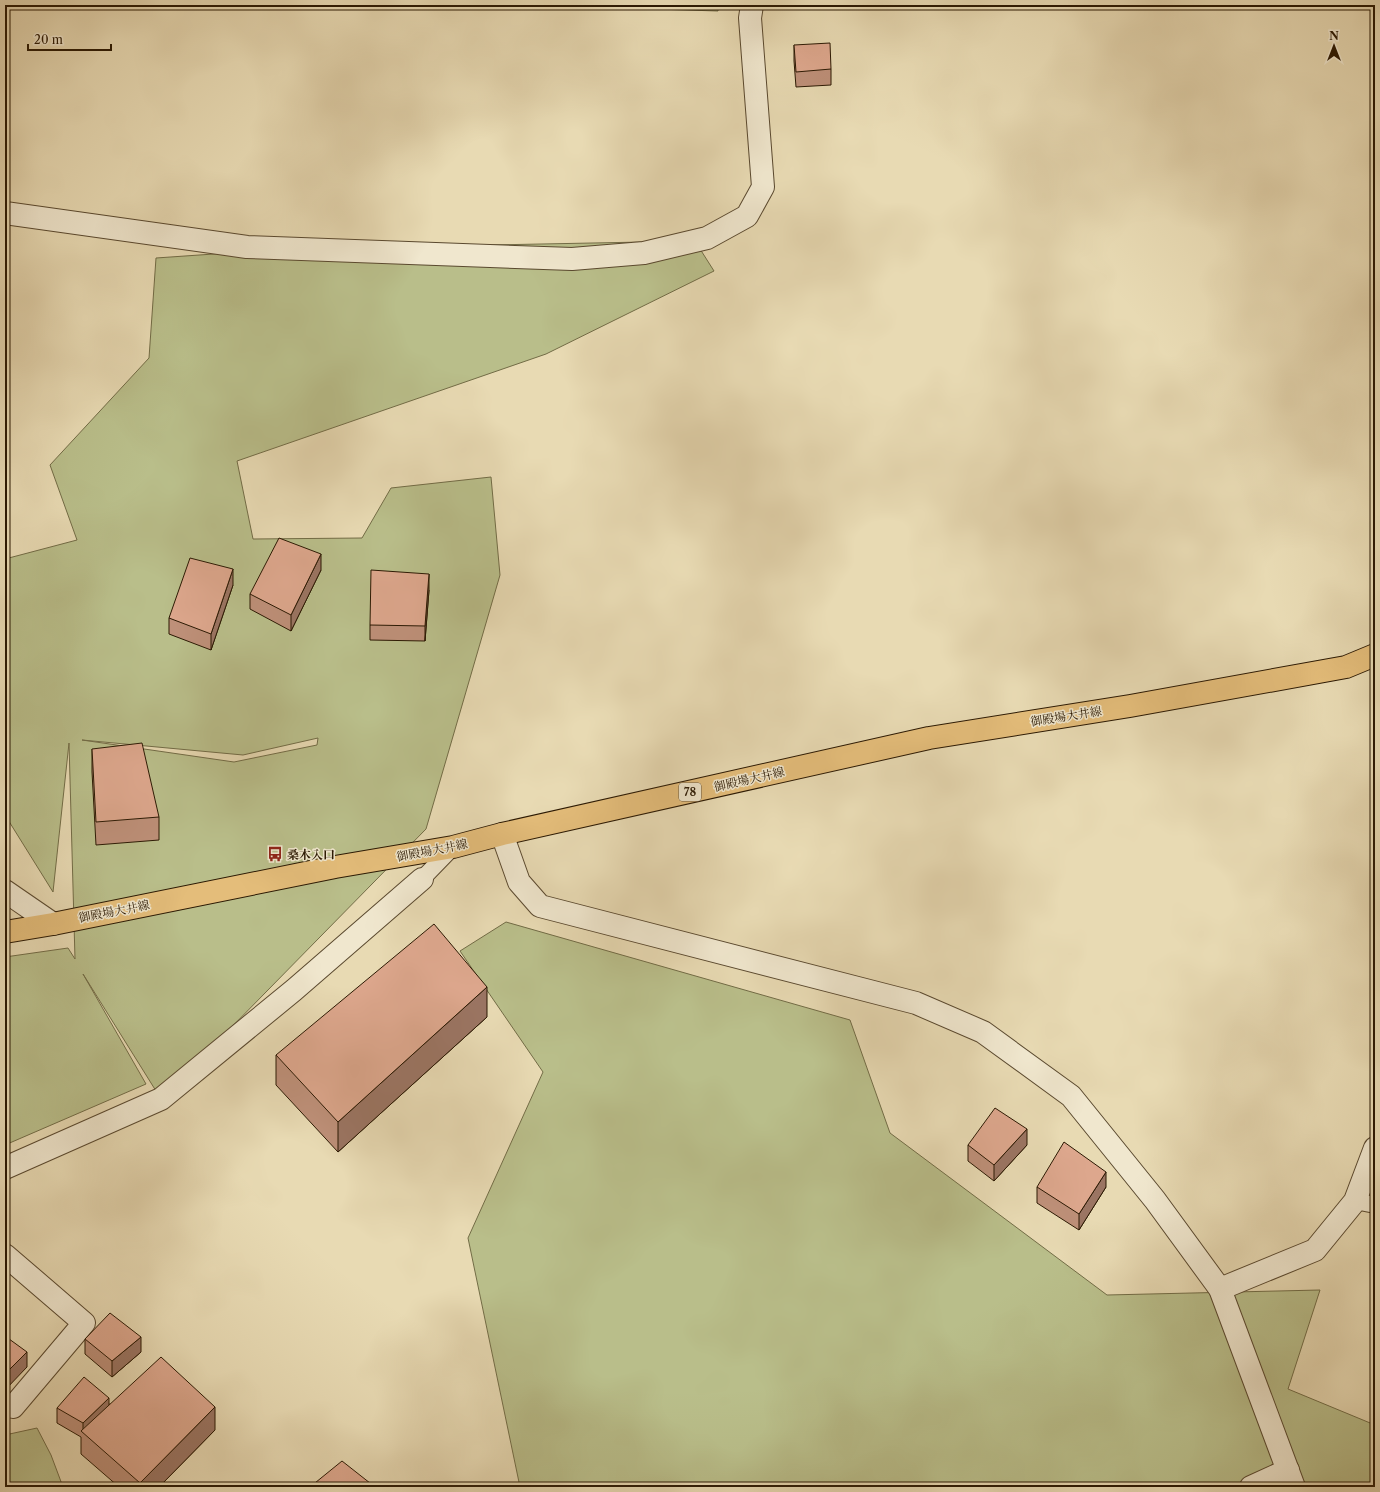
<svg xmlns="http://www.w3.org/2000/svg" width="1380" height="1492" font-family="'Libre Caslon Text','Noto Serif JP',serif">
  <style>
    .green { fill: #b9be8a; stroke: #726c46; fill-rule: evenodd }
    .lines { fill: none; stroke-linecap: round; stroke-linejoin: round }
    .service-casing { stroke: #5a492f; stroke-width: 18 }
    .minor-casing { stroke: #5a492f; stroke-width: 24 }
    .tertiary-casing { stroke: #5a492f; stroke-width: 24 }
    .primary-casing { stroke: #2b1903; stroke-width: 24 }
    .service { stroke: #f0e7ce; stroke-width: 16 }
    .minor { stroke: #f0e7ce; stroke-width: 22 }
    .tertiary { stroke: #f0e7ce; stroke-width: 22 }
    .primary { stroke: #e4bd7a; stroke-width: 22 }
    .wall { fill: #be9079; stroke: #2b1903 }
    .shaded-wall { fill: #9b7563; stroke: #2b1903 }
    .building { fill: #dda78d; stroke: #2b1903 }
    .labels { text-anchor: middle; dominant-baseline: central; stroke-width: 3; stroke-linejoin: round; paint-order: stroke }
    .shield { fill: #f0e7ce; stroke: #665740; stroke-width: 1 }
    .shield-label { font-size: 11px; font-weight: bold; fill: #2b1903 }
    .street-label { font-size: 12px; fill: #2b1903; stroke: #f0e7ce }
    .poi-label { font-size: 12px; font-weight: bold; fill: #2b1903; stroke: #f0e7ce; text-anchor: start }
  </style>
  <rect width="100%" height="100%" fill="#e8dab3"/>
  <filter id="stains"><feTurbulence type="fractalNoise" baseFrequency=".005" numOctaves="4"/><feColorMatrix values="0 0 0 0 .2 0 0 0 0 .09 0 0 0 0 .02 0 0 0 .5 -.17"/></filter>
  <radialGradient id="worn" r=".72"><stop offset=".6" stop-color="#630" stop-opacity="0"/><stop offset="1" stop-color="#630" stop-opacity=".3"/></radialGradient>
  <g class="green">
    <polygon points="619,5 718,5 718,11 624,8"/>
    <path d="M695,241L714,271L546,354L237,461L253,539L362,538L391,488L491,477L500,575L426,829L161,1099L83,974L146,1084L5,1145V957L68,948L75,959L69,743L53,892L5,815V559L77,540L50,465L149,358L156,258L286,249ZM318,738L317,745L234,762L82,740L243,755Z"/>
    <polygon points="506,922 850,1020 890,1133 1107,1295 1320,1290 1288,1389 1375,1425 1375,1487 520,1487 468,1238 543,1072 460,951"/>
    <polygon points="37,1428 51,1455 63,1487 5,1487 5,1435"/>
  </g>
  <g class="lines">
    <g class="service-casing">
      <g id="service">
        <polyline points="422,879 453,847"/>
        <polyline points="1355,1201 1375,1205"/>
      </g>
    </g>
    <g class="minor-casing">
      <g id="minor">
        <polyline points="5,213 247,247 572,259 644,253 707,238 747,216 763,187 750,18 752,5"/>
        <polyline points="5,891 53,924"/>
        <polyline points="5,1168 161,1099 294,990 422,879"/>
        <polyline points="5,1255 84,1323 13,1407"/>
        <polyline points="1220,1289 1315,1250 1355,1201 1375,1148"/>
        <polyline points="1251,1487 1288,1470"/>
      </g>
    </g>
    <g class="tertiary-casing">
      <polyline id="tertiary" points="502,834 519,882 540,906 916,1003 983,1032 1071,1096 1155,1200 1220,1289 1294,1487"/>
    </g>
    <g class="primary-casing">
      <polyline id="primary" points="5,932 53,924 335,867 453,847 502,834 929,738 1130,706 1346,667 1375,655"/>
    </g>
    <use href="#service" class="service"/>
    <use href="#minor" class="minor"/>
    <use href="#tertiary" class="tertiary"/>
    <use href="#primary" class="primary"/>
  </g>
  <g class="wall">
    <polygon points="794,45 831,69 831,85 796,87 794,61"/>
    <polygon points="321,570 291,631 250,609 250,594"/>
    <polygon points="233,585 211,650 169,634 169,618"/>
    <polygon points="429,590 425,641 370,640 370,625"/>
    <polygon points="92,749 159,817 159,840 96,845 92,772"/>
    <polygon points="487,1017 338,1152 276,1085 276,1055"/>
    <polygon points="968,1145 1027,1145 994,1181 968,1161"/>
    <polygon points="1037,1187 1106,1187 1079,1230 1037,1203"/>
    <polygon points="85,1339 141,1352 112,1377 85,1354"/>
    <polygon points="109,1404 215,1430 159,1487 119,1487 81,1454 81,1437 57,1423 57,1408"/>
  </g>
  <g class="shaded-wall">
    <polygon points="321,554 321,570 291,631 291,615"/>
    <polygon points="233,569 233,585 211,650 211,634"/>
    <polygon points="429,574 429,590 425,641 425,626"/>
    <polygon points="487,987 487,1017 338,1152 338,1122"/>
    <polygon points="1027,1129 1027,1145 994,1181 994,1165"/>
    <polygon points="1106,1172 1106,1187 1079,1230 1079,1214"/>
    <polygon points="141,1337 141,1352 112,1377 112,1361"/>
    <polygon points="27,1352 27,1367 5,1390 5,1374"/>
    <polygon points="109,1398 109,1414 83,1433 83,1423"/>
    <polygon points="215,1407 215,1430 159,1487 140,1487 140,1483"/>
  </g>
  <g class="building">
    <polygon points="830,43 831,69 796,72 794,45"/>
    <polygon points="279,538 321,554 291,615 250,594"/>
    <polygon points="190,558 233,569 211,634 169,618"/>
    <polygon points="371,570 429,574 425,626 370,625"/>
    <polygon points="142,743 159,817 96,822 92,749"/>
    <polygon points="434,924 487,987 338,1122 276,1055"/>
    <polygon points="995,1108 1027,1129 994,1165 968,1145"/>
    <polygon points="1064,1142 1106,1172 1079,1214 1037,1187"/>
    <polygon points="110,1313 141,1337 112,1361 85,1339"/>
    <polygon points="5,1336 27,1352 5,1374"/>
    <polygon points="161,1357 215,1407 140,1483 81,1431"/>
    <polygon points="84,1377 109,1398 83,1423 57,1408"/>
    <polygon points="342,1461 375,1487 310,1487"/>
  </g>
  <defs>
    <g id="bus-bare" transform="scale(1.2)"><path d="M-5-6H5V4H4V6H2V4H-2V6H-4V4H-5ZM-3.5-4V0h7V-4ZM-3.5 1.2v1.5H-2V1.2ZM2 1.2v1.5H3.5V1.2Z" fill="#8f2418" stroke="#f0e7ce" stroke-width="2.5" paint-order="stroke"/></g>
  </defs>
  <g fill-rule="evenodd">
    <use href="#bus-bare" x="275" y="854"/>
  </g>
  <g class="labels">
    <rect class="shield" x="679" y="783" width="22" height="18" rx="3"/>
    <g class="shield-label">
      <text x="690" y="792">78</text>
    </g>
    <g class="street-label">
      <text transform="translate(1066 716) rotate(-9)">御殿場大井線</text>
      <text transform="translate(749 779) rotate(-13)">御殿場大井線</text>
      <text transform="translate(432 850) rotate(-11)">御殿場大井線</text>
      <text transform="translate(114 911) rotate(-11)">御殿場大井線</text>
    </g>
    <g class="poi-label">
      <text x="287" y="854">桑木入口</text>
    </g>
  </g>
  <rect width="1380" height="1492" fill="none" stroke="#e8dab3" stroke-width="20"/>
  <rect x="6" y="6" width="1368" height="1480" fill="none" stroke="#2b1903" stroke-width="2"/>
  <rect x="10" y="10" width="1360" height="1472" fill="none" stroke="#2b1903"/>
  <g transform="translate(1334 46)" stroke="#f0e7ce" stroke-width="3" paint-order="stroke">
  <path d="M0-3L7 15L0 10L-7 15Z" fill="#2b1903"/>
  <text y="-6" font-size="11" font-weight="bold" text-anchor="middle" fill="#2b1903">N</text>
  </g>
  <path d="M28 44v6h83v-6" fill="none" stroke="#2b1903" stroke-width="2"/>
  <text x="34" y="44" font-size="12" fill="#2b1903" stroke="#f0e7ce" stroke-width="3" paint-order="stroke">20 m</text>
  <rect width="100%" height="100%" filter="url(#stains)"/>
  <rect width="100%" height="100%" fill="url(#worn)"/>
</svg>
